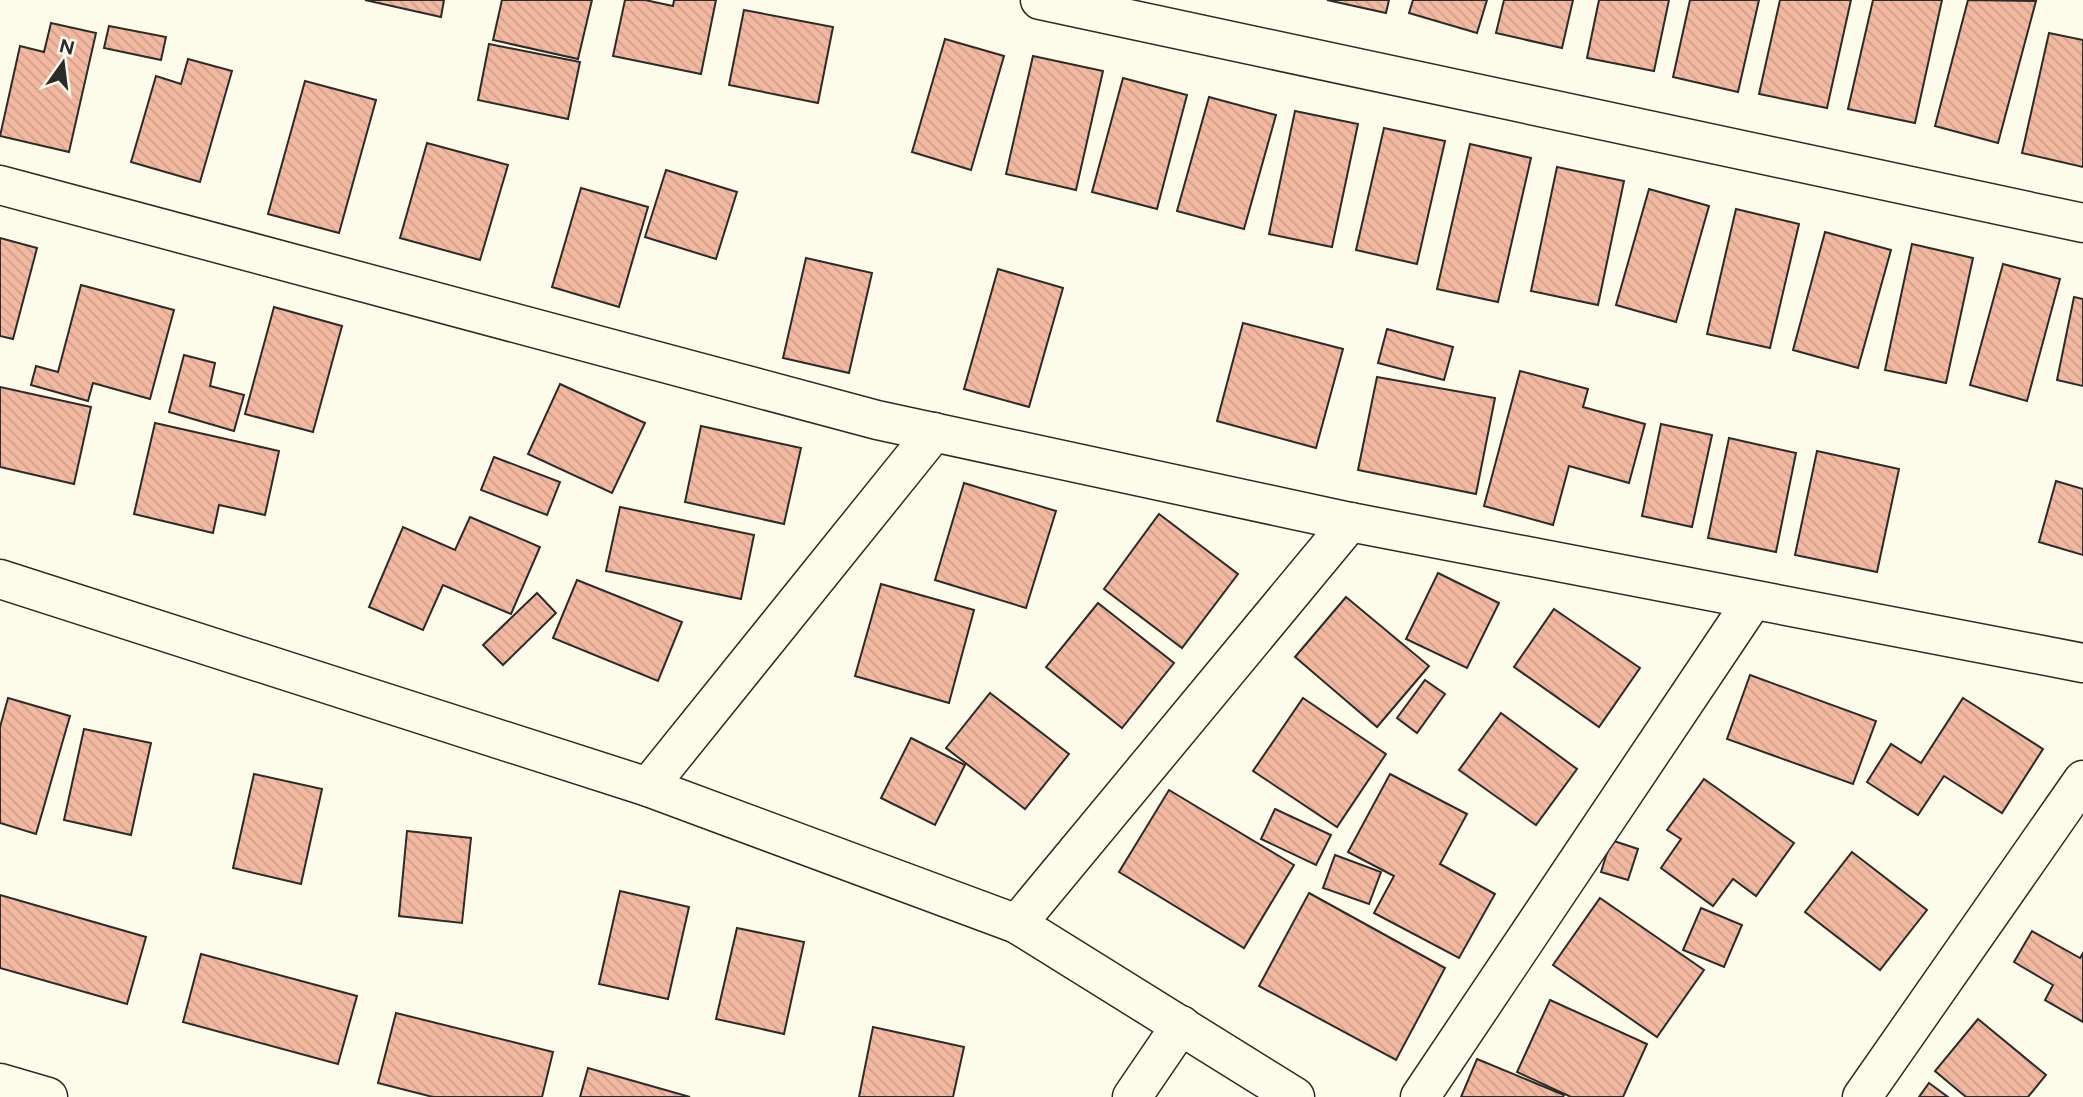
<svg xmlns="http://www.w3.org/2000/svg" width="2083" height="1097" font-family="Figtree,sans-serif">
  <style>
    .building { fill: url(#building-back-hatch); stroke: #2b2b2b; stroke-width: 2 }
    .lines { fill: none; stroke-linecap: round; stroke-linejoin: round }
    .minor-casing { stroke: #2b2b2b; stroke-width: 41 }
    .minor { stroke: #fdfbea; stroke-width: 38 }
  </style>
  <defs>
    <pattern id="building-back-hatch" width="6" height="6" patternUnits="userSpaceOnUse" patternTransform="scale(1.75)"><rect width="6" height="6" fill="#f2b8a0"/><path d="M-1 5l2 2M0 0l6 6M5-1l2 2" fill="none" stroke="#d09e8a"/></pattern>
  </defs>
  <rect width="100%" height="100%" fill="#fdfbea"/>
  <g class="building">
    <polygon points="365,0 444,0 441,17"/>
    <polygon points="502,0 592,0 578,59 493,40"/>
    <polygon points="625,0 645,0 673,6 674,0 716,0 701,74 613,56"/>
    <polygon points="1327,0 1389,0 1386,13"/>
    <polygon points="1413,0 1487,0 1477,33 1409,13"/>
    <polygon points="1504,0 1573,0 1562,48 1496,33"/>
    <polygon points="1599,0 1669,0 1654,71 1587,58"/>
    <polygon points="1690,0 1759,0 1738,92 1673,77"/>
    <polygon points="1780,0 1851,0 1827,108 1759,94"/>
    <polygon points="1873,0 1942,0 1915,123 1848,109"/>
    <polygon points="1968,0 2036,1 1998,143 1935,126"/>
    <polygon points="744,10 833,27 818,103 729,85"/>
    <polygon points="51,23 96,33 69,152 0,136 20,46 44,52"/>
    <polygon points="109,26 166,37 161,60 104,48"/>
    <polygon points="2049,33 2083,40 2083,167 2022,153"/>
    <polygon points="945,39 1004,56 971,170 912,152"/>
    <polygon points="489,44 580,62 568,119 478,100"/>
    <polygon points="1033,56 1103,71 1076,190 1006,174"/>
    <polygon points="188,59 232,71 200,182 131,162 156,76 181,84"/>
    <polygon points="1123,78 1187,95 1157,209 1092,192"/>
    <polygon points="305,81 376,100 339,233 268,214"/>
    <polygon points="1209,97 1276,115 1244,229 1177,211"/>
    <polygon points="1295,111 1358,124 1332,247 1269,234"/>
    <polygon points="1384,128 1445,141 1417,264 1356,250"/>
    <polygon points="427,143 508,165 480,260 400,238"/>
    <polygon points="1470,144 1531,158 1498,302 1437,289"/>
    <polygon points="1557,167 1624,181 1598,305 1531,291"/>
    <polygon points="666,170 737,192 716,259 645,237"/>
    <polygon points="581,188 648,207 619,307 552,287"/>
    <polygon points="1649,189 1709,206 1676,322 1616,305"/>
    <polygon points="1736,209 1799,224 1770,348 1707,334"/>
    <polygon points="1825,232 1891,250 1858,368 1793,350"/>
    <polygon points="0,238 37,248 13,339 0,336"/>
    <polygon points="1912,244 1973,258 1946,383 1885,370"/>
    <polygon points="806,258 872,273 849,373 783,358"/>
    <polygon points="2003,264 2060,279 2027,401 1970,385"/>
    <polygon points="998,269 1063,288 1029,407 964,389"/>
    <polygon points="81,285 174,310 150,399 93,383 88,401 31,385 36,366 58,372"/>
    <polygon points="2074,297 2083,299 2083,386 2057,380"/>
    <polygon points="274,307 342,326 313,432 245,414"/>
    <polygon points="1243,323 1343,349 1316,448 1217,421"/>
    <polygon points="1387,329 1453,347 1444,380 1378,363"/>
    <polygon points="184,355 215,363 210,386 244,395 234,431 169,412"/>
    <polygon points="1520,371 1588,389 1583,407 1645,424 1629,483 1569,466 1553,525 1484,506"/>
    <polygon points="1377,377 1495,398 1476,494 1358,470"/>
    <polygon points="560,384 645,423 612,493 528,454"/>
    <polygon points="0,387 91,407 74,484 0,467"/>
    <polygon points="155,423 279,451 265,515 219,505 213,533 134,514"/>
    <polygon points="1661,424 1712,435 1692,527 1642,516"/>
    <polygon points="701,426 801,448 784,524 685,502"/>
    <polygon points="1729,438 1796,453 1776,552 1708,538"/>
    <polygon points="1817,451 1899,469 1877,572 1795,555"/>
    <polygon points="494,457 560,482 547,515 481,490"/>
    <polygon points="2056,481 2083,489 2083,555 2039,542"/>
    <polygon points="964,483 1056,511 1026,608 935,580"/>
    <polygon points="620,507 754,535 741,599 606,571"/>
    <polygon points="1159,514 1238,574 1182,648 1104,589"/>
    <polygon points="470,517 540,547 511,614 443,585 423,630 369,607 403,527 455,550"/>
    <polygon points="1438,573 1499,603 1467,668 1406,639"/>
    <polygon points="577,580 682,622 658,681 553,638"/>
    <polygon points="881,584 974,610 949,703 855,676"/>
    <polygon points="537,593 556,613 503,665 483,645"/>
    <polygon points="1346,597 1429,666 1377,727 1295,657"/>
    <polygon points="1098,603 1174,663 1122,728 1046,667"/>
    <polygon points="1554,609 1640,668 1599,727 1514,667"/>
    <polygon points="1750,675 1876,721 1853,784 1727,739"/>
    <polygon points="1425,680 1445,694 1417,733 1397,718"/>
    <polygon points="990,693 1069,754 1025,809 946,748"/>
    <polygon points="8,698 70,716 36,834 0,823 0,727"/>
    <polygon points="1303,698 1386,754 1337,827 1253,771"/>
    <polygon points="1963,698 2043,749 2002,813 1944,776 1918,815 1867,782 1891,744 1921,763"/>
    <polygon points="1501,713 1577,769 1536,825 1459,770"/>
    <polygon points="84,729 151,743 131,835 64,820"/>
    <polygon points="911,738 965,765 935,825 881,798"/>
    <polygon points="254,774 322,789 301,884 233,868"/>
    <polygon points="1390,774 1467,814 1440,864 1495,894 1459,958 1374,913 1394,876 1348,852"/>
    <polygon points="1704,779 1794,843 1756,896 1733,879 1713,906 1661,868 1681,839 1667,830"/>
    <polygon points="1169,790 1294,865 1244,948 1119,872"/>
    <polygon points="1275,809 1331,835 1316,865 1261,839"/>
    <polygon points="407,831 471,838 462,923 399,916"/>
    <polygon points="1611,840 1638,849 1628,880 1601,872"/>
    <polygon points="1852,852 1927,910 1880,970 1805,912"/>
    <polygon points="1335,855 1381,872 1369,904 1323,888"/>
    <polygon points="620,891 689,907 668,999 599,984"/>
    <polygon points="1309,893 1445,968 1396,1060 1259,986"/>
    <polygon points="0,895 146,937 127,1004 0,968"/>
    <polygon points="1600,898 1704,970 1657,1037 1553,965"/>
    <polygon points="1701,908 1742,925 1724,967 1683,950"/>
    <polygon points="737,928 804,942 784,1034 716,1019"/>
    <polygon points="2032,931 2080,958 2083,953 2083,1022 2045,1000 2053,985 2014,962"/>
    <polygon points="201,954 357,996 338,1064 183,1022"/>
    <polygon points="1550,1000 1647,1044 1623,1097 1571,1097 1517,1072"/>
    <polygon points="396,1013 553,1052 542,1097 433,1097 378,1083"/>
    <polygon points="1978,1019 2046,1075 2028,1097 1966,1097 1935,1071"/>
    <polygon points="873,1027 964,1047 953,1097 859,1097"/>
    <polygon points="1477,1059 1564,1095 1563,1097 1461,1097"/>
    <polygon points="588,1068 690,1097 580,1097"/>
    <polygon points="1929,1083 1948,1097 1919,1097"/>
  </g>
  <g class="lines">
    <g class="minor-casing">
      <g id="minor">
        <polyline points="1040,0 2083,223"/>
        <polyline points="0,185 877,420 1350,522 2083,663"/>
        <polyline points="0,579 648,787 1017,924 1295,1097"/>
        <polyline points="648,787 934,432"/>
        <polyline points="1017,924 1350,522"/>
        <polyline points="0,1083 48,1097"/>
        <polyline points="1132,1097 1181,1025"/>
        <polyline points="1420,1097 1753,600"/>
        <polyline points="1862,1097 2083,780"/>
      </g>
    </g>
    <use href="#minor" class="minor"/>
  </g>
  <g transform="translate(63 63) rotate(14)" stroke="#fdfbea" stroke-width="5" paint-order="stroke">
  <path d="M0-5L12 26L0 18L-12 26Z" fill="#2b2b2b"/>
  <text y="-10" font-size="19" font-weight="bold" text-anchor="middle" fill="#2b2b2b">N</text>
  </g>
</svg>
